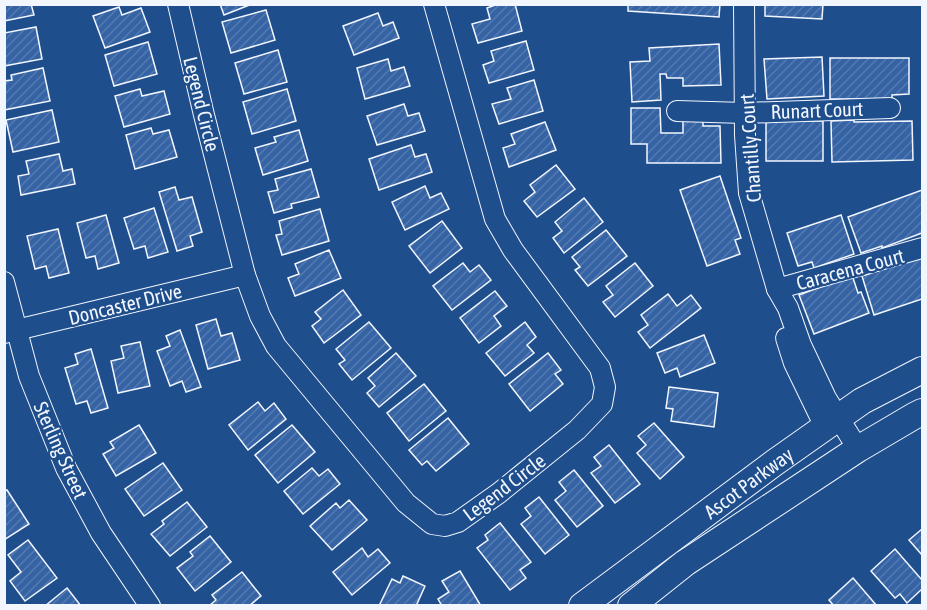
<svg xmlns="http://www.w3.org/2000/svg" width="927" height="610" font-family="'Asap Condensed',sans-serif">
  <style>
    .building { fill: url(#building-hatch); stroke: #f2f6ff; stroke-width: 1.5 }
    .lines { fill: none; stroke-linecap: round; stroke-linejoin: round }
    .minor-casing { stroke: #f2f6ff; stroke-width: 22 }
    .major-casing { stroke: #f2f6ff; stroke-width: 28 }
    .minor { stroke: #1f4e8c; stroke-width: 20 }
    .major { stroke: #1f4e8c; stroke-width: 26 }
    .labels { text-anchor: middle; dominant-baseline: central; stroke-width: 4.5; stroke-linejoin: round; paint-order: stroke }
    .street-label { font-size: 20px; fill: #f2f6ff; stroke: #1f4e8c }
  </style>
  <defs>
    <pattern id="building-hatch" width="6" height="6" patternUnits="userSpaceOnUse" patternTransform="scale(1.5)"><rect width="6" height="6" fill="#3563a3"/><path d="M-1 1l2-2M0 6l6-6M5 7l2-2" fill="none" stroke="#537ab1"/></pattern>
  </defs>
  <rect width="100%" height="100%" fill="#1f4e8c"/>
  <g class="building">
    <polygon points="4,4 31,4 34,15 4,21"/>
    <polygon points="220,4 252,4 224,15"/>
    <polygon points="498,4 515,4 522,31 478,43 472,24 490,19 487,8"/>
    <polygon points="628,4 720,4 719,17 628,11"/>
    <polygon points="765,4 823,4 822,19 765,16"/>
    <polygon points="119,7 122,15 141,8 150,32 105,48 93,16"/>
    <polygon points="266,10 275,40 231,53 222,22"/>
    <polygon points="378,13 383,26 393,22 399,38 354,55 343,26"/>
    <polygon points="36,27 42,59 4,66 4,33"/>
    <polygon points="526,41 534,70 489,83 483,65 494,61 491,51"/>
    <polygon points="148,42 157,74 114,86 105,55"/>
    <polygon points="719,44 721,85 683,86 683,78 667,78 666,74 660,74 661,100 632,102 630,62 650,61 649,48"/>
    <polygon points="278,50 287,82 244,94 235,63"/>
    <polygon points="822,57 824,96 767,99 764,59"/>
    <polygon points="830,58 909,58 909,94 892,95 892,99 830,99"/>
    <polygon points="388,59 391,71 404,67 410,86 365,99 357,68"/>
    <polygon points="43,68 50,101 4,110 4,81 12,80 11,75"/>
    <polygon points="534,80 543,111 499,124 492,104 511,99 507,88"/>
    <polygon points="140,89 142,96 164,91 170,114 124,127 115,96"/>
    <polygon points="287,89 296,121 252,134 243,102"/>
    <polygon points="404,104 408,116 419,113 425,131 377,145 367,116"/>
    <polygon points="631,108 660,108 661,133 683,133 683,121 703,121 703,126 720,126 721,163 647,163 647,144 631,144"/>
    <polygon points="52,110 59,142 13,152 6,120"/>
    <polygon points="854,120 854,122 912,121 913,160 832,162 831,121"/>
    <rect x="766" y="121" width="57" height="40"/>
    <polygon points="545,122 556,150 509,167 503,148 515,144 511,134"/>
    <polygon points="151,128 153,134 169,130 177,157 135,169 126,135"/>
    <polygon points="299,130 308,161 263,175 255,148 276,142 274,137"/>
    <polygon points="411,145 415,157 426,154 432,172 379,190 369,159"/>
    <polygon points="59,154 63,171 72,169 75,184 21,195 18,176 29,174 26,161"/>
    <polygon points="556,165 575,189 537,217 524,201 535,192 530,185"/>
    <polygon points="311,169 319,197 291,204 292,208 274,213 268,192 278,190 275,179"/>
    <polygon points="720,176 741,238 735,240 740,254 707,266 680,190"/>
    <polygon points="425,186 430,198 441,193 449,209 405,230 392,202"/>
    <polygon points="175,187 179,200 192,197 202,232 190,236 193,246 177,251 159,192"/>
    <polygon points="922,190 922,233 882,248 882,246 861,253 848,217"/>
    <polygon points="584,198 603,222 564,253 553,238 562,231 555,222"/>
    <polygon points="154,208 168,252 148,258 145,246 134,249 124,218"/>
    <polygon points="320,209 329,241 282,255 276,235 282,234 279,221"/>
    <polygon points="106,215 119,263 98,269 95,256 86,258 77,223"/>
    <polygon points="841,215 854,254 814,268 812,262 798,266 787,233"/>
    <polygon points="442,221 462,248 430,273 409,246"/>
    <polygon points="58,229 69,273 49,278 46,266 35,269 27,236"/>
    <polygon points="606,230 627,256 588,286 575,270 580,267 572,257"/>
    <polygon points="329,250 341,278 295,296 288,278 299,274 295,264"/>
    <polygon points="922,257 922,299 874,315 862,276"/>
    <polygon points="463,263 470,272 479,265 491,280 452,310 433,286"/>
    <polygon points="635,263 653,286 615,317 603,302 613,295 606,286"/>
    <polygon points="852,275 858,293 861,292 869,313 814,334 799,295"/>
    <polygon points="343,290 361,315 324,343 312,326 321,319 315,312"/>
    <polygon points="495,291 507,306 494,316 501,326 479,343 460,318"/>
    <polygon points="668,294 677,306 691,295 701,308 650,348 638,332 648,325 641,315"/>
    <polygon points="216,319 221,336 232,333 240,360 208,369 196,325"/>
    <polygon points="369,322 391,348 352,380 339,364 345,360 336,349"/>
    <polygon points="525,322 536,337 527,345 534,353 505,376 486,353"/>
    <polygon points="180,330 201,387 186,392 182,381 170,386 157,351 170,346 166,336"/>
    <polygon points="704,335 715,363 680,377 677,368 665,373 657,353"/>
    <polygon points="140,342 150,386 118,393 111,361 124,358 121,346"/>
    <polygon points="91,349 108,408 91,413 87,401 76,404 65,368 78,364 75,354"/>
    <polygon points="396,353 416,376 379,407 367,393 375,386 368,378"/>
    <polygon points="548,353 561,370 555,374 563,384 530,411 509,384"/>
    <polygon points="424,384 446,411 409,441 387,413"/>
    <polygon points="669,387 718,393 714,427 671,421 673,409 666,408"/>
    <polygon points="258,402 265,411 274,403 286,419 248,450 229,425"/>
    <polygon points="448,418 469,444 436,471 427,461 422,465 409,450"/>
    <polygon points="654,423 684,457 660,479 637,453 646,445 638,436"/>
    <polygon points="139,425 156,453 116,476 103,454 114,448 110,442"/>
    <polygon points="292,425 315,452 278,483 255,455"/>
    <polygon points="609,445 640,484 615,503 591,473 601,466 594,457"/>
    <polygon points="163,463 182,490 144,516 125,489"/>
    <polygon points="312,468 319,476 328,469 340,484 303,514 284,491"/>
    <polygon points="574,470 603,506 577,527 555,500 566,491 559,482"/>
    <polygon points="7,490 29,524 4,540 4,491"/>
    <polygon points="539,497 569,535 545,554 521,524 531,516 525,508"/>
    <polygon points="349,500 367,520 332,550 310,526 336,503 340,508"/>
    <polygon points="187,502 207,527 170,556 151,534 164,524 162,521"/>
    <polygon points="500,523 531,562 520,570 526,578 510,590 477,548 488,540 485,535"/>
    <polygon points="922,529 922,555 909,540"/>
    <polygon points="210,536 231,562 195,591 177,568 193,556 190,552"/>
    <polygon points="28,540 57,578 25,601 10,581 21,572 8,555"/>
    <polygon points="362,548 368,557 378,549 390,563 352,595 333,572"/>
    <polygon points="895,549 922,580 922,589 907,603 900,594 895,598 871,571"/>
    <polygon points="460,571 481,606 442,606 438,599 449,592 442,581"/>
    <polygon points="242,572 261,596 249,606 209,606 216,600 212,595"/>
    <polygon points="403,576 425,586 416,606 379,606 392,579 400,583"/>
    <polygon points="853,578 877,606 834,606 829,600"/>
    <polygon points="67,588 81,606 45,606"/>
  </g>
  <g class="lines">
    <g class="minor-casing">
      <g id="minor">
        <polyline points="178,4 204,115 245,275 260,316 276,346 406,503 432,524 445,526 458,522 499,493 577,430 602,404 605,387 600,368 513,250 495,219 434,4"/>
        <polyline points="744,4 745,135 749,193 777,289 788,308 801,345 826,398 858,449"/>
        <polyline points="677,111 745,113 890,108"/>
        <polyline points="4,282 29,376 66,468 101,533 150,606"/>
        <polyline points="777,289 922,248"/>
        <polyline points="4,333 245,275"/>
        <polyline points="786,338 794,363 825,427"/>
      </g>
    </g>
    <g class="major-casing">
      <g id="major">
        <path id="s1" d="M582,606L774,463L862,401L922,370"/>
        <polyline points="631,606 685,563 858,449 914,416 922,412"/>
      </g>
    </g>
    <use href="#minor" class="minor"/>
    <use href="#major" class="major"/>
  </g>
  <g class="labels">
    <g class="street-label">
      <text transform="translate(202 104) rotate(76)">Legend Circle</text>
      <text transform="translate(817 110) rotate(-2)">Runart Court</text>
      <text transform="translate(750 148) rotate(-94)">Chantilly Court</text>
      <text transform="translate(850 269) rotate(-15)">Caracena Court</text>
      <text transform="translate(125 304) rotate(-14)">Doncaster Drive</text>
      <text transform="translate(61 450) rotate(66)">Sterling Street</text>
      <text stroke="none"><textPath href="#s1" startOffset="207">Ascot Parkway</textPath></text>
      <text transform="translate(504 487) rotate(-37)">Legend Circle</text>
    </g>
  </g>
  <rect width="927" height="610" fill="none" stroke="#f2f6ff" stroke-width="12"/>
</svg>
